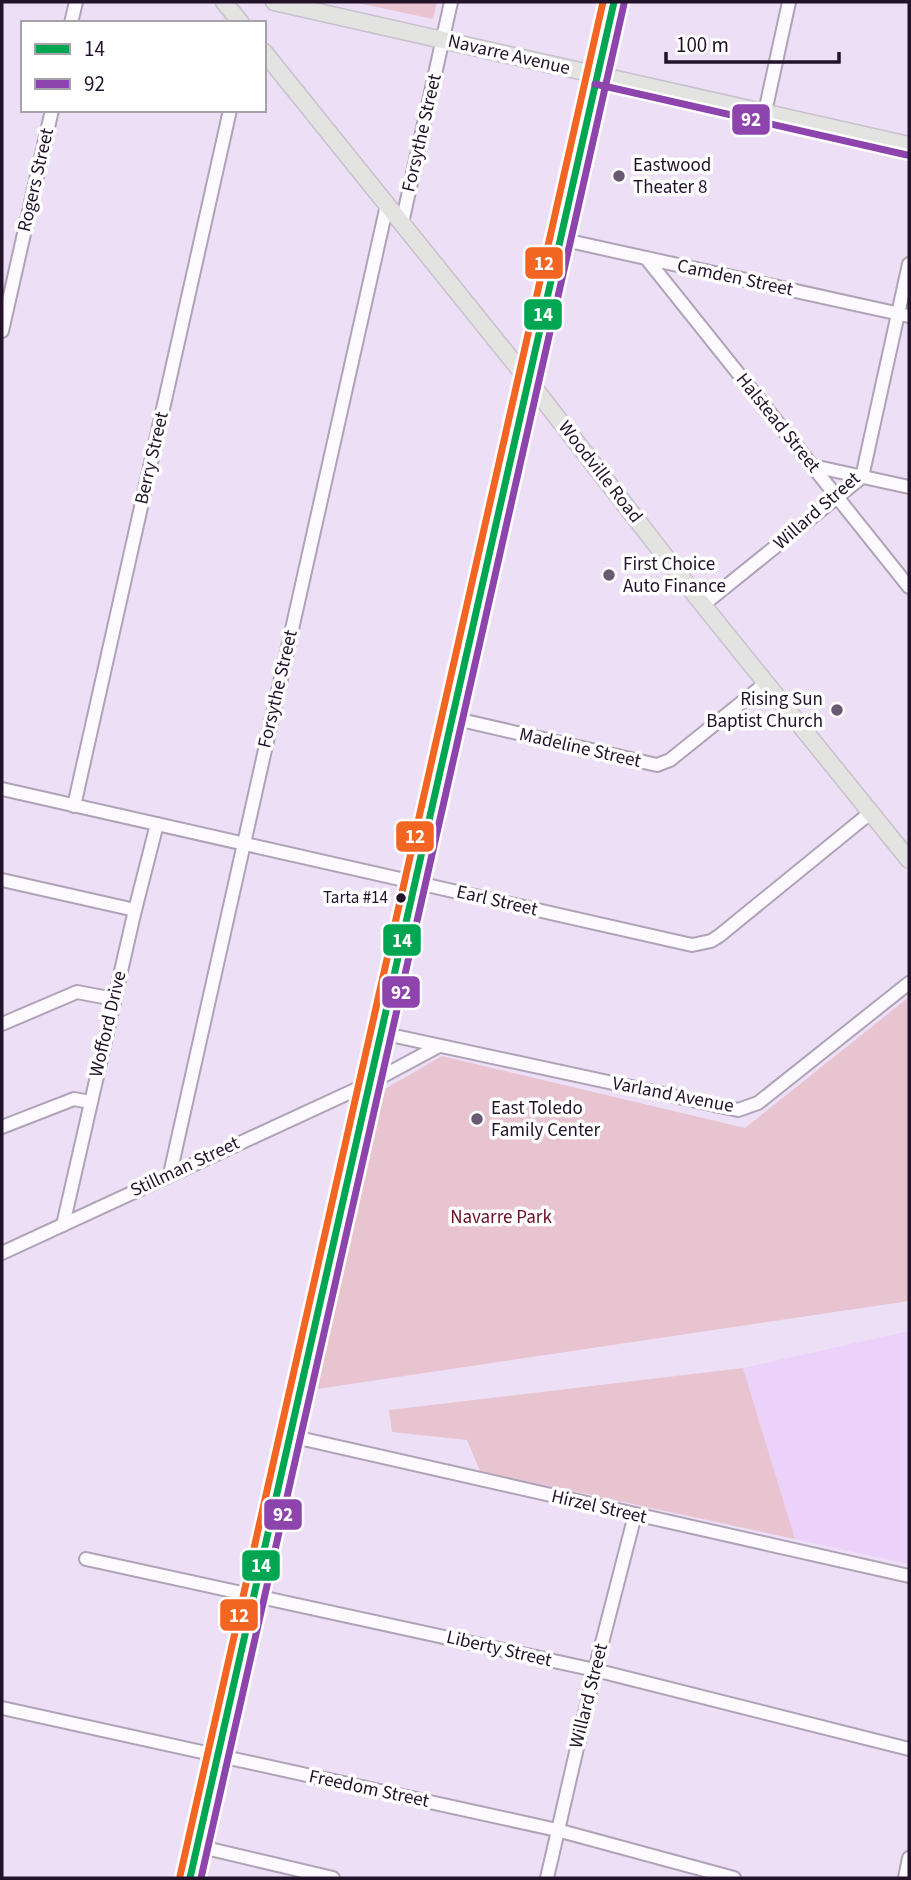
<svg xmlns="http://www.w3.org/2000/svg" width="911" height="1880" font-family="'Source Sans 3',sans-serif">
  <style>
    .built { fill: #ecd2fa }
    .green { fill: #e8c4d0 }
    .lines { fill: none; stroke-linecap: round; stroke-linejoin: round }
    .minor-casing { stroke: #b0a2b7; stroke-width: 16 }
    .major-casing { stroke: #c8c0cc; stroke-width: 19 }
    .minor { stroke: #fcfafe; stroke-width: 12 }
    .major { stroke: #e3e3e2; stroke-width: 16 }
    .bus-1-casing { stroke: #fff; stroke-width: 12 }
    .bus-2-casing { stroke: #fff; stroke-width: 12 }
    .bus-3-casing { stroke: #fff; stroke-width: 12 }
    .bus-1 { stroke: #00a651; stroke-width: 7 }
    .bus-2 { stroke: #8e44ad; stroke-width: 7 }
    .bus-3 { stroke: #f26522; stroke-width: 7 }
    .poi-dot { fill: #6a5a71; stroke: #fff; stroke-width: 2.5 }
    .bus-dot { fill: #23132a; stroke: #fff; stroke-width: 2.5 }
    .labels { text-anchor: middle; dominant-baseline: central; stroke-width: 7; stroke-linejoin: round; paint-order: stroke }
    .bus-label { font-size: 17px; fill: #23132a; stroke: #fff; text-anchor: end }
    .street-label { font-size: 19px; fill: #23132a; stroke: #fff }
    .poi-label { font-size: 19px; fill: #23132a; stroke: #fff; text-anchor: start }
    .park-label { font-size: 19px; fill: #691025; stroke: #fff }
    .line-badge { stroke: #fff; stroke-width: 2.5 }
    .badge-label { font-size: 19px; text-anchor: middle; font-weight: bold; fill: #fff }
  </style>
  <rect width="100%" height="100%" fill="#eddff5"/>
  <polygon class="built" points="909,1331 909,1564 795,1539 743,1368"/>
  <g class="green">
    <polygon points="353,2 437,2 433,19"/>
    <polygon points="909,997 909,1301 317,1389 383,1090 442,1056 745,1128"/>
    <polygon points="743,1368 795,1539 480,1471 467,1440 392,1432 389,1410"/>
  </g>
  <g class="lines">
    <g class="minor-casing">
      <g id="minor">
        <polyline points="71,23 76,2"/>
        <polyline points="765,112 789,2"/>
        <polyline points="402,223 451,2"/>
        <polyline points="560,239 909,316"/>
        <polyline points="646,258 909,587"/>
        <polyline points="2,331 52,110"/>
        <polyline points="813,466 909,487"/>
        <polyline points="703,605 862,477 909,264"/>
        <polyline points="452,718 657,765 670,760 766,683"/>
        <polyline points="2,789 692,945 711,941 719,936 870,813"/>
        <polyline points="74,806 230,110"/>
        <polyline points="2,880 135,910"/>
        <polyline points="2,1024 77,992 114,999"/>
        <polyline points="381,1033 738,1110 758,1103 909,983"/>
        <polyline points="2,1127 74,1099 90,1102"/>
        <polyline points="170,1174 387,205"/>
        <polyline points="63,1225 135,910 157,824"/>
        <polyline points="2,1253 370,1083 439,1046"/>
        <polyline points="290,1436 909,1576"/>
        <polyline points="86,1559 595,1670 909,1749"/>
        <polyline points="2,1708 557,1830 734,1878"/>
        <polyline points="197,1846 333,1878"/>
        <polyline points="190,1878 614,2"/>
        <polyline points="547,1878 595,1670 635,1515"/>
        <polyline points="905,1878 909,1858"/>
      </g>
    </g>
    <g class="major-casing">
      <g id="major">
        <polyline points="224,2 241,23"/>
        <polyline points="274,2 909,145"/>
        <polyline points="264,52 528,380 703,605 909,860"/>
      </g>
    </g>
    <use href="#minor" class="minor"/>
    <use href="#major" class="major"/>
    <g class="bus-1-casing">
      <polyline id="bus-1" points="190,1878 614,2"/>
    </g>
    <g class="bus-2-casing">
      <g id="bus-2">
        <polyline points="595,84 907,155"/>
        <polyline points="201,1878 624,4"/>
      </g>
    </g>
    <g class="bus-3-casing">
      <polyline id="bus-3" points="180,1876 603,2"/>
    </g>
    <use href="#bus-1" class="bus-1"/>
    <use href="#bus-2" class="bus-2"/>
    <use href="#bus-3" class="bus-3"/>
  </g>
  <g class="poi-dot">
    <circle cx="619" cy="176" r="7"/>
    <circle cx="609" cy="575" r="7"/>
    <circle cx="837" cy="710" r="7"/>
    <circle cx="477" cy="1119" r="7"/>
  </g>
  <circle class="bus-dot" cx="401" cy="898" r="6"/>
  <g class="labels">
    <g class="bus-label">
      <text x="388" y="898">Tarta #14</text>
    </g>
    <g class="street-label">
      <text transform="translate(509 55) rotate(13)">Navarre Avenue</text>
      <text transform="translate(422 133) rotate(-77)">Forsythe Street</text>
      <text transform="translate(36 180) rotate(-77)">Rogers Street</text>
      <text transform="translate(735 278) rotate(12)">Camden Street</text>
      <text transform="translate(778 423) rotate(51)">Halstead Street</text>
      <text transform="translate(152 458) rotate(-77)">Berry Street</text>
      <text transform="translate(600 472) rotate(52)">Woodville Road</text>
      <text transform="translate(817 511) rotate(-41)">Willard Street</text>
      <text transform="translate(278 689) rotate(-77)">Forsythe Street</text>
      <text transform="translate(580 748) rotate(13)">Madeline Street</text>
      <text transform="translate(497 901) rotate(13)">Earl Street</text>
      <text transform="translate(108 1024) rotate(-77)">Wofford Drive</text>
      <text transform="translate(673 1095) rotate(11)">Varland Avenue</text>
      <text transform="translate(185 1167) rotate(-25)">Stillman Street</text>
      <text transform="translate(599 1507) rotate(13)">Hirzel Street</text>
      <text transform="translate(499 1649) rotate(13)">Liberty Street</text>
      <text transform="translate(589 1696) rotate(-76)">Willard Street</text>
      <text transform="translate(369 1789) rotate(12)">Freedom Street</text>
    </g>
    <g class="poi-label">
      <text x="633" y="165">Eastwood<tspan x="633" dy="22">Theater 8</tspan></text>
      <text x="623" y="564">First Choice<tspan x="623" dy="22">Auto Finance</tspan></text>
      <text x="823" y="699" text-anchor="end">Rising Sun<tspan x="823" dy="22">Baptist Church</tspan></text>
      <text x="491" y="1108">East Toledo<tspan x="491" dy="22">Family Center</tspan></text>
    </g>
    <g class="park-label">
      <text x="501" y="1217">Navarre Park</text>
    </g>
  </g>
  <g class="line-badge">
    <rect x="731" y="103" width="40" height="33" rx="7" fill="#8e44ad"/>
    <rect x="524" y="246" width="40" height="34" rx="7" fill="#f26522"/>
    <rect x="523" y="298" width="40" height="33" rx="7" fill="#00a651"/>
    <rect x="395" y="820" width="40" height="33" rx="7" fill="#f26522"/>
    <rect x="382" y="923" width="40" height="34" rx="7" fill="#00a651"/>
    <rect x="381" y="975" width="40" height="34" rx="7" fill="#8e44ad"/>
    <rect x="263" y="1498" width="40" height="33" rx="7" fill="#8e44ad"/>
    <rect x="241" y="1549" width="40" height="33" rx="7" fill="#00a651"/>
    <rect x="219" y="1598" width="40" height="34" rx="7" fill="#f26522"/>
  </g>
  <g class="badge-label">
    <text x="751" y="126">92</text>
    <text x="544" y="270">12</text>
    <text x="543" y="321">14</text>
    <text x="415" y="843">12</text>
    <text x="402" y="947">14</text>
    <text x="401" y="999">92</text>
    <text x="283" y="1521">92</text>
    <text x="261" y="1572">14</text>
    <text x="239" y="1622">12</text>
  </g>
  <rect width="911" height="1880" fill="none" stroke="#23132a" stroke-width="7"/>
  <rect x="21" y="21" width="245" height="91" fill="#ffffff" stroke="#a7a1aa" stroke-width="2"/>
  <rect x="35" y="44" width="35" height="10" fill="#00a651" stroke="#a7a1aa" stroke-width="2"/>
  <text x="84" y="56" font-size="21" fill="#23132a">14</text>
  <rect x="35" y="79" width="35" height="10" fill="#8e44ad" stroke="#a7a1aa" stroke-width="2"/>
  <text x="84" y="91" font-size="21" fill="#23132a">92</text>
  <path d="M666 52v10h173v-10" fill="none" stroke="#23132a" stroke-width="3.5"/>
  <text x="676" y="52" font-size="21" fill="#23132a" stroke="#ffffff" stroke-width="5" paint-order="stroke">100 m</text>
</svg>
